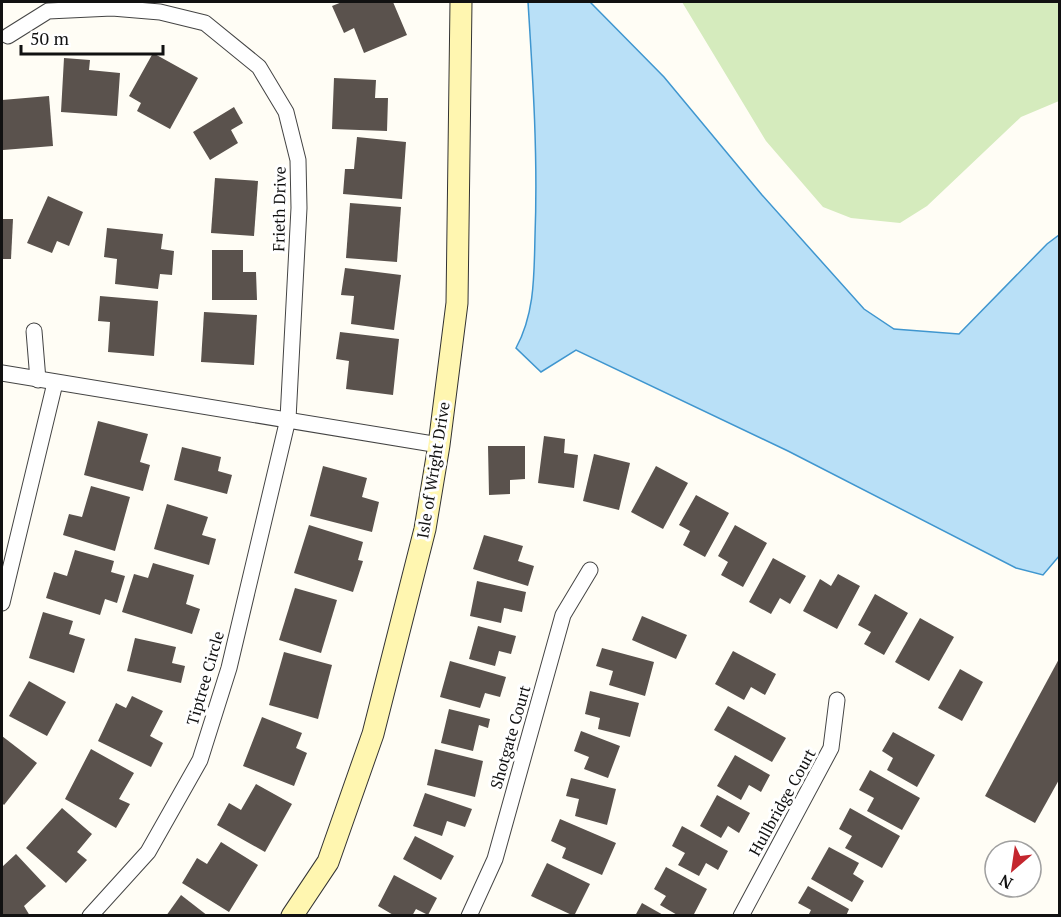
<svg xmlns="http://www.w3.org/2000/svg" width="1061" height="917" font-family="'PT Serif',serif">
  <style>
    .green { fill: #d5ebbd }
    .water { fill: #b9e0f7; stroke: #3f96cf; stroke-width: 1.5 }
    .building { fill: #5a524d }
    .lines { fill: none; stroke-linecap: round; stroke-linejoin: round }
    .street-casing { stroke: #444; stroke-width: 17 }
    .secondary-casing { stroke: #333; stroke-width: 23 }
    .street { stroke: #fff; stroke-width: 15 }
    .secondary { stroke: #fff6b0; stroke-width: 21 }
    .labels { text-anchor: middle; dominant-baseline: central; stroke-width: 6; stroke-linejoin: round; paint-order: stroke }
    .street-label { font-size: 16px; fill: #111; stroke: #fff }
  </style>
  <rect width="100%" height="100%" fill="#fffdf5"/>
  <polygon class="green" points="682,2 1059,2 1059,101 1021,117 927,206 900,223 851,218 823,207 766,141"/>
  <path class="water" d="M528,2H590L664,77L762,195L864,309L894,329L959,334L1047,244L1059,235L1060,555L1043,575L1016,568L788,451L576,350L541,372L516,348C535,313 534,275 535,236C538,157 533,80 528,2Z"/>
  <g class="building">
    <polygon points="342,2 393,2 407,35 364,53 354,28 344,33 332,6"/>
    <polygon points="153,53 198,78 170,129 137,111 141,103 129,96"/>
    <polygon points="64,58 90,60 89,70 120,73 117,116 61,112"/>
    <polygon points="334,78 376,80 375,98 388,98 387,131 332,129"/>
    <polygon points="49,96 53,146 3,150 2,100"/>
    <polygon points="234,107 243,123 231,130 238,143 210,160 193,132"/>
    <polygon points="357,137 406,142 402,199 343,194 345,169 354,169"/>
    <polygon points="215,178 258,181 254,236 211,233"/>
    <polygon points="48,196 83,212 69,246 57,241 52,253 27,243"/>
    <polygon points="350,203 401,207 397,262 346,258"/>
    <polygon points="2,219 13,219 11,259 2,259"/>
    <polygon points="107,228 163,234 161,249 174,251 172,275 160,274 158,289 115,284 117,259 104,257"/>
    <polygon points="212,250 243,250 243,272 256,272 257,300 212,300"/>
    <polygon points="345,268 401,275 394,330 351,324 354,296 341,295"/>
    <polygon points="100,296 158,301 154,356 108,352 110,322 98,321"/>
    <polygon points="204,312 257,315 254,365 201,362"/>
    <polygon points="340,332 399,339 393,395 346,389 349,361 336,359"/>
    <polygon points="98,421 148,434 140,462 150,465 143,491 84,475"/>
    <polygon points="544,436 565,439 564,453 578,455 574,488 538,483"/>
    <polygon points="488,446 525,446 525,479 510,480 510,494 489,495"/>
    <polygon points="182,447 221,457 218,471 232,475 227,494 174,480"/>
    <polygon points="594,454 630,463 619,510 583,501"/>
    <polygon points="323,466 367,478 362,497 379,502 372,532 310,516"/>
    <polygon points="656,466 688,483 663,529 631,512"/>
    <polygon points="91,486 130,497 115,551 63,535 69,514 82,517"/>
    <polygon points="696,495 729,513 705,557 683,545 690,531 679,525"/>
    <polygon points="167,504 208,517 202,535 216,539 209,565 154,549"/>
    <polygon points="309,525 363,542 358,560 363,561 353,592 294,573"/>
    <polygon points="735,525 767,543 743,587 721,575 728,562 718,556"/>
    <polygon points="484,535 523,546 518,561 534,566 528,586 473,569"/>
    <polygon points="75,550 114,561 111,572 125,576 117,603 105,599 100,615 46,598 54,572 67,576"/>
    <polygon points="773,558 806,576 790,604 780,598 771,614 749,602"/>
    <polygon points="153,563 194,575 186,604 200,609 192,634 122,612 134,574 148,578"/>
    <polygon points="838,574 860,586 837,629 803,611 820,579 831,586"/>
    <polygon points="477,581 526,592 522,612 504,608 501,623 470,616"/>
    <polygon points="295,588 337,600 321,653 279,640"/>
    <polygon points="875,594 908,613 884,655 864,644 871,632 858,625"/>
    <polygon points="43,612 73,621 69,634 85,639 74,673 29,658"/>
    <polygon points="642,616 687,635 676,659 632,640"/>
    <polygon points="920,618 954,637 929,681 895,662"/>
    <polygon points="478,626 516,636 511,654 499,651 495,666 469,659"/>
    <polygon points="135,638 176,647 172,663 185,666 181,683 127,671"/>
    <polygon points="602,648 654,662 645,696 609,685 613,671 596,666"/>
    <polygon points="733,651 776,674 765,695 751,687 744,700 715,684"/>
    <polygon points="284,652 332,665 318,719 269,705"/>
    <polygon points="1060,657 1060,778 1035,823 985,796"/>
    <polygon points="450,661 506,677 500,697 485,693 480,708 440,697"/>
    <polygon points="960,669 983,682 962,721 938,708"/>
    <polygon points="29,681 66,702 47,736 9,716"/>
    <polygon points="590,691 639,703 630,737 598,729 600,718 585,714"/>
    <polygon points="132,696 163,711 150,736 163,743 151,767 98,741 116,703 126,708"/>
    <polygon points="728,706 786,738 772,762 714,730"/>
    <polygon points="449,709 490,719 488,728 479,725 473,751 441,743"/>
    <polygon points="262,717 302,733 296,748 307,753 294,786 243,766"/>
    <polygon points="581,731 620,746 608,778 584,769 589,757 574,751"/>
    <polygon points="893,732 935,755 917,787 887,770 893,758 882,751"/>
    <polygon points="2,736 37,763 4,805 2,803"/>
    <polygon points="91,749 134,773 119,799 130,804 116,828 65,799"/>
    <polygon points="435,749 483,761 475,797 427,785"/>
    <polygon points="735,755 770,775 761,792 749,785 741,800 717,786"/>
    <polygon points="870,770 920,798 902,830 867,811 874,798 859,790"/>
    <polygon points="571,778 616,789 607,825 575,816 579,799 566,796"/>
    <polygon points="256,784 292,804 265,852 217,825 229,803 241,810"/>
    <polygon points="425,793 472,809 465,827 447,821 442,836 413,826"/>
    <polygon points="717,795 750,813 739,833 728,826 721,838 700,826"/>
    <polygon points="62,808 92,834 77,852 87,860 66,883 26,848"/>
    <polygon points="850,808 900,836 882,868 845,848 852,836 839,829"/>
    <polygon points="560,819 616,843 602,875 562,858 566,848 551,841"/>
    <polygon points="682,826 728,851 718,870 706,863 699,876 678,865 685,853 672,846"/>
    <polygon points="415,836 454,856 441,880 403,859"/>
    <polygon points="221,842 258,865 229,912 182,883 197,858 207,864"/>
    <polygon points="829,847 859,863 853,874 864,881 852,902 811,879"/>
    <polygon points="16,854 46,886 24,906 30,916 2,916 2,867"/>
    <polygon points="547,863 590,884 574,916 531,896"/>
    <polygon points="666,867 707,889 693,916 679,916 660,905 666,896 654,889"/>
    <polygon points="394,875 437,898 428,915 416,909 412,916 395,916 378,906"/>
    <polygon points="808,886 849,909 846,916 808,916 811,910 798,903"/>
    <polygon points="181,895 208,916 166,916"/>
    <polygon points="642,903 665,916 635,916"/>
  </g>
  <g class="lines">
    <g class="street-casing">
      <g id="street">
        <polyline points="8,36 48,11 112,8 160,12 205,23 259,67 286,112 298,160 299,208 288,419 229,668 200,760 148,852 90,916"/>
        <polyline points="34,331 38,380"/>
        <polyline points="2,373 439,445"/>
        <polyline points="2,603 55,383"/>
        <polyline points="469,916 495,859 563,615 590,570"/>
        <polyline points="741,916 831,748 837,700"/>
      </g>
    </g>
    <g class="secondary-casing">
      <polyline id="secondary" points="292,916 328,862 373,734 425,529 439,445 457,303 461,2"/>
    </g>
    <use href="#street" class="street"/>
    <use href="#secondary" class="secondary"/>
  </g>
  <g class="labels">
    <g class="street-label">
      <text transform="translate(279 209) rotate(-89)">Frieth Drive</text>
      <text transform="translate(433 470) rotate(-81)">Isle of Wright Drive</text>
      <text transform="translate(205 678) rotate(-74)">Tiptree Circle</text>
      <text transform="translate(510 737) rotate(-74)">Shotgate Court</text>
      <text transform="translate(782 802) rotate(-61)">Hullbridge Court</text>
    </g>
  </g>
  <rect width="1061" height="917" fill="none" stroke="#111111" stroke-width="6"/>
  <g transform="translate(1013 869) rotate(209)"><circle r="28" fill="#ffffff" stroke="#a0a0a0" stroke-width="1.5"/>
  <path d="M0-4.5L10 22L0 15L-10 22Z" fill="#c4262e"/>
  <text y="-9" font-size="16" font-weight="bold" text-anchor="middle" fill="#111111">N</text>
  </g>
  <path d="M21 45v9h142v-9" fill="none" stroke="#111111" stroke-width="3"/>
  <text x="30" y="45" font-size="18" fill="#111111" stroke="#ffffff" stroke-width="4.5" paint-order="stroke">50 m</text>
</svg>
